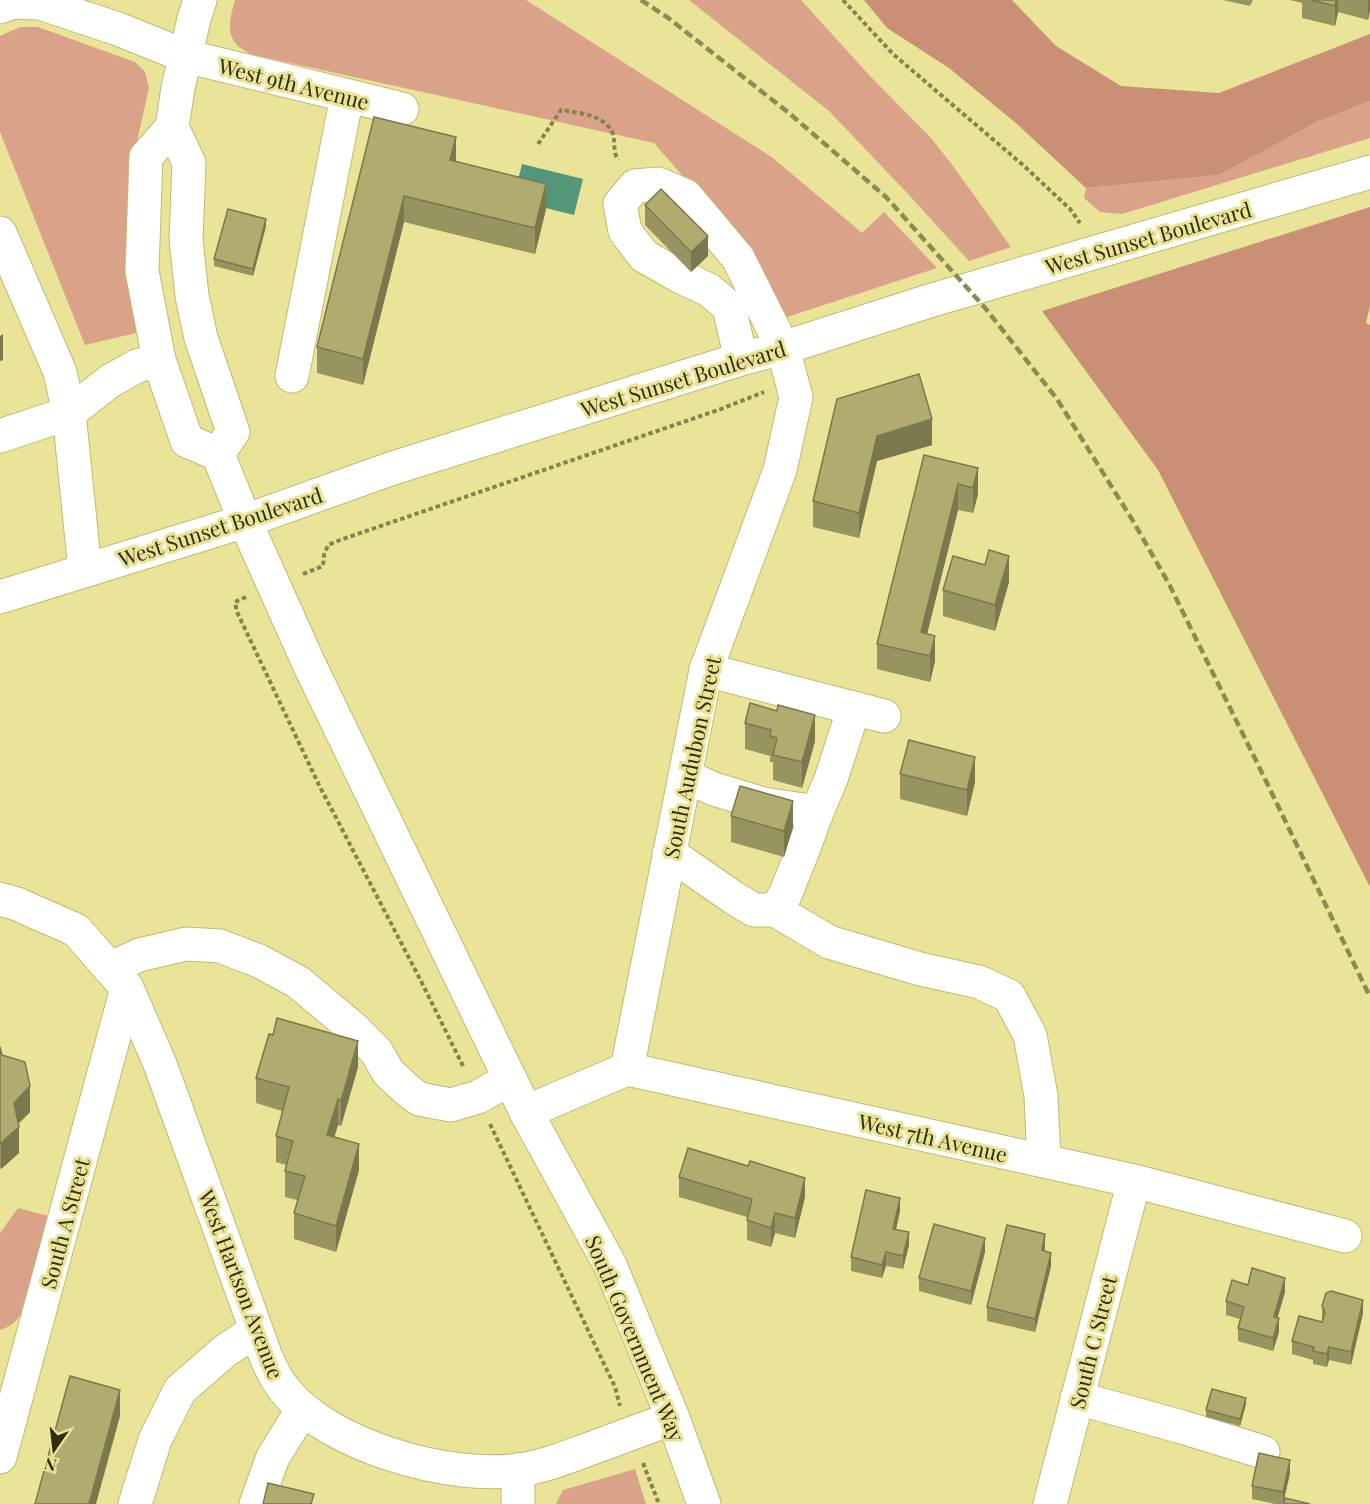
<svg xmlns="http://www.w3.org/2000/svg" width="1370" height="1504" font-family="'Playfair Display',serif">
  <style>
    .green { fill: #daa289 }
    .forest { fill: #ca9076 }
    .water { fill: #54967a }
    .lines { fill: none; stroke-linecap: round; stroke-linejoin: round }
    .minor-casing { stroke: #c0bb70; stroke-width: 35 }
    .major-casing { stroke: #c0bb70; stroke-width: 35 }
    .path { stroke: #87834e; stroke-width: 4; stroke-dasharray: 4.5 3; stroke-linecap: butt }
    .minor { stroke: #fff; stroke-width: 33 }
    .major { stroke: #fff; stroke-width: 33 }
    .rail { stroke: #8d8a53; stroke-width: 4.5; stroke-dasharray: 9 4.5; stroke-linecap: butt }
    .wall { fill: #97945f }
    .shaded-wall { fill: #7b784e }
    .building { fill: #b0ac6f; stroke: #7b784e; stroke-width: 1.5 }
    .labels { text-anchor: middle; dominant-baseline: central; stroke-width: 6; stroke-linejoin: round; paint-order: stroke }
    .street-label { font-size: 21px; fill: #302e0e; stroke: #e9e497 }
  </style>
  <rect width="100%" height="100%" fill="#e9e497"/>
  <g class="green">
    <path d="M235,0H526L773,158L862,233L884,212L937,268L784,318L741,243L654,143L250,54C246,51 240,48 237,45C225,32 231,15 235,0Z"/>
    <polygon points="689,0 801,0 869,75 932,139 956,170 1011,247 969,261 909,195 829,111"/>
    <polygon points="20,27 38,27 135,62 145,72 149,88 136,146 128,252 136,333 85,345 0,132 0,36"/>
    <polygon points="1370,101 1370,138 1122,214 1100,212 1084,198 1086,188 1219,175 1319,121"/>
    <path d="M18,1208L48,1216L21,1314C16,1322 10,1327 0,1330V1233Z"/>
    <polygon points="635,1469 646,1504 556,1504 563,1490"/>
  </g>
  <g class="forest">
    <polygon points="864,0 1012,0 1056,46 1121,86 1219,93 1370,34 1370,101 1319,121 1219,175 1086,188 1017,124 949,68 887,28"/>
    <polygon points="1370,207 1370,306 1366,323 1370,325 1370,887 1158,470 1042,311"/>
  </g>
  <polygon class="water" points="522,164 583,179 574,215 513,200"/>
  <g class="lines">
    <g class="minor-casing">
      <g id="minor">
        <polyline points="200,0 194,19 178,88 172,127 146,157 142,271 159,360 187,441 218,454 245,521"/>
        <polyline points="0,7 14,2 40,3 118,29 185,56 402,109"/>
        <polyline points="172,127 189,163 186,240 192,296 201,338 233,432 218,454"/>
        <polyline points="0,233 60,372 69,413 85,570"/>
        <polyline points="292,376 347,96"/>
        <polyline points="0,436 69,413 110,381 137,366 159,360"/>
        <polyline points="706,670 884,716"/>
        <polyline points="685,776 714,789 763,804 817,812"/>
        <polyline points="669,853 734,898 754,910 775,910 785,895 803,850 817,812 831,779 854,708"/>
        <path d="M0,899L17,904L76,930L127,988L160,1064L266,1357C271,1368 276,1380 284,1389C327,1446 450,1480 518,1470C544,1467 567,1457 592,1448C619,1438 646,1428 673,1418"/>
        <polyline points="775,910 829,942 920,969 979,982 1009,996 1030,1035 1041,1096 1044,1161"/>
        <polyline points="110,969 139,955 186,944 220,946 259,961 298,982 354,1029 376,1051 388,1072 406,1089 419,1099 451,1105 478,1097 510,1079"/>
        <polyline points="627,1069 706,670 780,470 796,397 783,348 738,258 686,196 658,184 635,186 620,204 625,231 644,256 679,276 709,290 729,307 741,359"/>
        <polyline points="526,1112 627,1069 1134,1181 1345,1236"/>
        <polyline points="1077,1398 1182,1427 1263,1452"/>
        <polyline points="0,1457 127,988"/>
        <polyline points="135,1504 155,1440 180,1390 225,1351 256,1330"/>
        <polyline points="256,1504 273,1457 303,1409"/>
        <polyline points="518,1504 518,1470"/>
        <polyline points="1050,1504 1134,1181"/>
      </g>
    </g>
    <g class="major-casing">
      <g id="major">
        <polyline points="245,521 309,664 526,1112 610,1265 673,1418 704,1504"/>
        <polyline points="0,597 245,521 390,469 741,359 783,348 929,301 1370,172"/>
      </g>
    </g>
    <g class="path">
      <polyline points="843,0 893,54 1023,165 1070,209 1080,223"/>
      <path d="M538,144L561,110C578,113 603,114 612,132C616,140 612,150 618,160"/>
      <polyline points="303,574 323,566 324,555 328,545 340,540 721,409 764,392"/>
      <polyline points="246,597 235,602 237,612 318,783 422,983 464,1068"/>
      <polyline points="490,1124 615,1387 620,1406"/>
      <polyline points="643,1463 659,1504"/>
    </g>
    <use href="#minor" class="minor"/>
    <use href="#major" class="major"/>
    <polyline class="rail" points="641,0 667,17 789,113 886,197 986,309 1057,399 1133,521 1169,584 1266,781 1370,997"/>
  </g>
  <g class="wall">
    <polygon points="1223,0 1253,0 1250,6"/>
    <polygon points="1290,0 1370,0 1368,20 1338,12 1335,26 1302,18 1302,3"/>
    <polygon points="374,117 546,209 535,254 404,222 363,385 317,373 317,347"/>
    <polygon points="645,205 708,256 691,272 645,225"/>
    <polygon points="266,226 253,276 214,266 214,259"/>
    <polygon points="932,419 932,445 877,461 859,538 813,527 813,501"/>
    <polygon points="924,455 978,468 978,494 973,513 958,510 927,634 935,661 930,682 877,669 877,644"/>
    <polygon points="985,565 1009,582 995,631 943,616 943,590"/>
    <polygon points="745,723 815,741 802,788 773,780 773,762 770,762 770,756 745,749"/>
    <polygon points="900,774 975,782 967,816 900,799"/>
    <polygon points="731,816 793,827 784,857 731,842"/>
    <polygon points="0,1047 2,1055 30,1112 18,1124 19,1153 1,1169 0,1168"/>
    <polygon points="358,1067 341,1126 338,1125 334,1137 359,1170 336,1252 294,1239 294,1213 297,1200 285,1197 285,1171 286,1165 276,1162 276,1136 282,1111 256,1103 256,1078"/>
    <polygon points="679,1177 805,1197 795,1238 775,1233 771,1247 747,1240 747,1217 679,1197"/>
    <polygon points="900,1211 896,1229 909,1245 903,1269 886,1266 882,1278 851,1271 851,1257"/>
    <polygon points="1045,1248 1044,1251 1051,1266 1035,1332 987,1321 987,1307"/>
    <polygon points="985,1252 971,1305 919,1291 919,1278"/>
    <polygon points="1248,1285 1285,1292 1277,1318 1279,1332 1273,1351 1238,1341 1238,1328 1240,1319 1226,1315 1226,1301"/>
    <polygon points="1322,1306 1363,1313 1351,1365 1329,1360 1327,1367 1313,1364 1313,1360 1292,1354 1292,1341 1322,1322"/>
    <polygon points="1246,1404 1240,1426 1206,1417 1206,1410"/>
    <polygon points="1290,1473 1283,1504 1275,1504 1252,1499 1252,1486"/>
  </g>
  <g class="shaded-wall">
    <polygon points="1336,0 1338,0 1338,12 1335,26 1335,6"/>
    <polygon points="1368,0 1370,0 1370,11 1368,20"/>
    <polygon points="456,137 456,163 450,160"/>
    <polygon points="546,184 546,209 535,254 535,228"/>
    <polygon points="404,196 404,222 363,385 363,359"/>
    <polygon points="266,219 266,226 253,276 253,269"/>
    <polygon points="708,236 708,256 691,272 691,252"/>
    <polygon points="3,334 3,360 0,361 0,336"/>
    <polygon points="932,419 932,445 877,461 859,538 859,513 877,436"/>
    <polygon points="978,468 978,494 973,513 973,488"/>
    <polygon points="958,484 958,510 922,654 921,632"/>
    <polygon points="1009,556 1009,582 995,631 995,605"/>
    <polygon points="935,636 935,661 930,682 930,656"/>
    <polygon points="815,715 815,741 802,788 802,762"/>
    <polygon points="975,757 975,782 967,816 967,790"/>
    <polygon points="793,801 793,827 784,857 784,831"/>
    <polygon points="358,1041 358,1067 341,1126 341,1101"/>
    <polygon points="30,1086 30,1112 14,1128 14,1103"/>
    <polygon points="338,1099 338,1125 327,1161 327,1135"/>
    <polygon points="19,1127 19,1153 1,1169 1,1143"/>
    <polygon points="359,1144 359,1170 336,1252 336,1226"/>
    <polygon points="805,1178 805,1197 795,1238 795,1218"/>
    <polygon points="900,1198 900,1211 893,1242 893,1229"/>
    <polygon points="775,1213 775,1233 771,1247 771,1228"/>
    <polygon points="909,1232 909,1245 903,1269 903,1256"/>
    <polygon points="1045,1234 1045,1248 1042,1264 1042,1250"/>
    <polygon points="985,1238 985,1252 971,1305 971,1291"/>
    <polygon points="886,1252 886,1266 882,1278 882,1265"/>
    <polygon points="1051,1253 1051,1266 1035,1332 1035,1319"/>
    <polygon points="1285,1278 1285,1292 1274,1330 1274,1317"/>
    <polygon points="1363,1300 1363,1313 1351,1365 1351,1352"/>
    <polygon points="1279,1318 1279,1332 1273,1351 1273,1338"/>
    <polygon points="1329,1347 1329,1360 1327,1367 1327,1354"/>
    <polygon points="120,1390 120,1416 96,1504 89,1504"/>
    <polygon points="1246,1398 1246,1404 1240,1426 1240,1419"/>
    <polygon points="1290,1460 1290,1473 1283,1504 1283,1492"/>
  </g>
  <g class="building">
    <polygon points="1311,0 1336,0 1335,6"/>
    <polygon points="374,117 456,137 450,160 546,184 535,228 404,196 363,359 317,347"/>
    <polygon points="661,189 708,236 691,252 645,205"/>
    <polygon points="228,209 266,219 253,269 214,259"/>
    <polygon points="919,374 932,419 877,436 859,513 813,501 837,399"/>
    <polygon points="924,455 978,468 973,488 958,484 921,632 935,636 930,656 877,644"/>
    <polygon points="989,550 1009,556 995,605 943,590 953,556 985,565"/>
    <polygon points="750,703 777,711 778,705 815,715 802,762 773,755 777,738 770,736 771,730 745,723"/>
    <polygon points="909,740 975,757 967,790 900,774"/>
    <polygon points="740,786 793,801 784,831 731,816"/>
    <polygon points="277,1018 358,1041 341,1101 338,1099 327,1135 359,1144 336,1226 294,1213 305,1176 285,1171 293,1141 276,1136 289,1087 256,1078 269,1034 273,1035"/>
    <polygon points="0,1047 2,1055 25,1062 30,1086 14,1103 19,1127 1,1143 0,1143"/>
    <polygon points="688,1148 748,1166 750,1161 805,1178 795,1218 775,1213 771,1228 747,1220 752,1199 679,1177"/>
    <polygon points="866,1190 900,1198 893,1229 909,1232 903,1256 886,1252 882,1265 851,1257"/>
    <polygon points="934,1224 985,1238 971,1291 919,1278"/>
    <polygon points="1007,1225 1045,1234 1042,1250 1051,1253 1035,1319 987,1307"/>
    <polygon points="1252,1268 1285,1278 1274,1317 1279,1318 1273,1338 1238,1328 1244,1307 1226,1301 1232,1280 1248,1285"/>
    <polygon points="1331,1291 1363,1300 1351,1352 1329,1347 1327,1354 1313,1351 1314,1347 1292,1341 1299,1316 1322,1322 1325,1312 1322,1306 1326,1293"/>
    <polygon points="70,1376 120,1390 89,1504 35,1504"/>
    <polygon points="1212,1389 1246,1398 1240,1419 1206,1410"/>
    <polygon points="1259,1453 1290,1460 1283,1492 1252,1486"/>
    <polygon points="268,1483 314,1494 311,1504 263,1504"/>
    <polygon points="1285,1498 1310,1504 1284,1504"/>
  </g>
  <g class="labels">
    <g class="street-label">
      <text transform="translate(294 83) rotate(14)">West 9th Avenue</text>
      <text transform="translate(1148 237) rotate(-16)">West Sunset Boulevard</text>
      <text transform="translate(683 378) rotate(-17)">West Sunset Boulevard</text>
      <text transform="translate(220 526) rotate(-18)">West Sunset Boulevard</text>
      <text transform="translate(691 757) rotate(-78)">South Audubon Street</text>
      <text transform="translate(933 1137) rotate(13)">West 7th Avenue</text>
      <text transform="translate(64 1223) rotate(-75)">South A Street</text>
      <text transform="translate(242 1284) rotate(69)">West Hartson Avenue</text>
      <text transform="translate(636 1338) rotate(67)">South Government Way</text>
      <text transform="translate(1092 1342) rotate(-76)">South C Street</text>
    </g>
  </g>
  <g transform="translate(54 1450) rotate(194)" stroke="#e9e497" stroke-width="4.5" paint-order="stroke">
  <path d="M0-4.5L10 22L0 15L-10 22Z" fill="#302e0e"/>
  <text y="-9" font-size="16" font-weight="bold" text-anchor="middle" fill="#302e0e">N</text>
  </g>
</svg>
